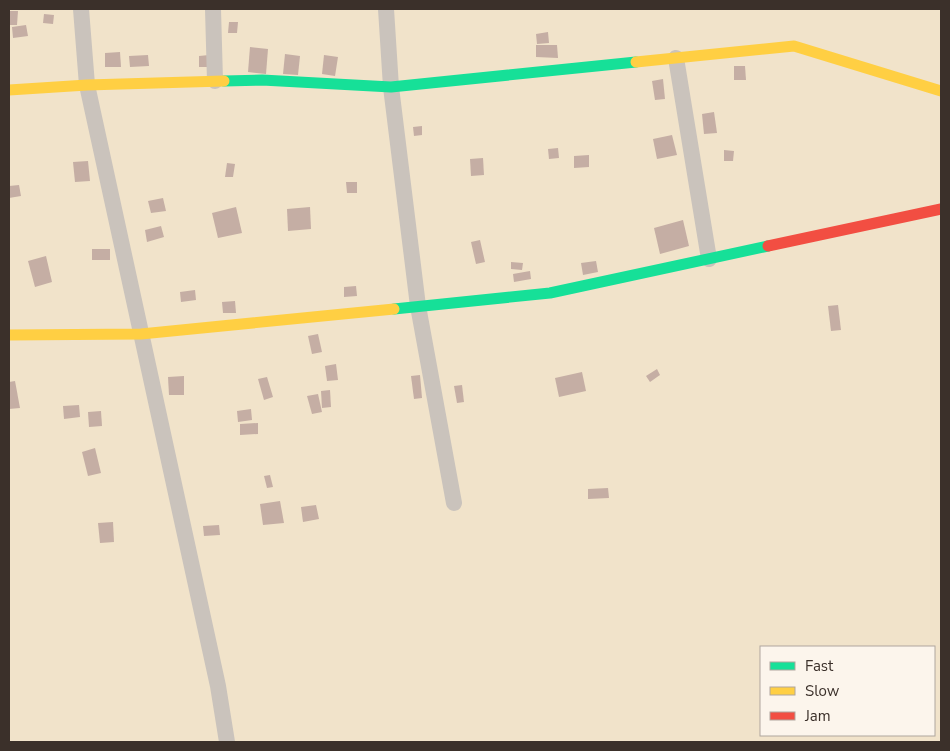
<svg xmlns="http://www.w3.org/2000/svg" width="950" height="751" font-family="'Nunito Sans',sans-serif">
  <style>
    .sand { fill: #f1e3ca; fill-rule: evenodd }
    .building { fill: #c5aea4 }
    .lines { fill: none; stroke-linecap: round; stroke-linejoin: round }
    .street { stroke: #cac3bc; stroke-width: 16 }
    .fast { stroke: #16e098; stroke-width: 11 }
    .slow { stroke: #ffcf43; stroke-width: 11 }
    .jam { stroke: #f24e42; stroke-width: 11 }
  </style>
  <rect width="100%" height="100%" fill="#f0eae4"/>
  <path class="sand" d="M9,9H941V742H9ZM761,647H934V735H761Z"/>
  <g class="building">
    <polygon points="9,11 18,11 17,25 9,25"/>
    <polygon points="44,14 54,15 53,24 43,23"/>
    <polygon points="229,22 238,22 237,33 228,33"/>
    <polygon points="26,25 28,36 13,38 12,27"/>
    <polygon points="548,32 549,43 537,44 536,34"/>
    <polygon points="536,45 557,45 558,58 536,57"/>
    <polygon points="250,47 268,49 266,74 248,72"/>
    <polygon points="120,52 121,67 105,67 105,53"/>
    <polygon points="285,54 300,56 298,75 283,74"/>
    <polygon points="148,55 149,66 130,67 129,56"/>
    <polygon points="209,55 210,67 199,67 199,56"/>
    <polygon points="324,55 338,57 335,76 322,74"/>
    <polygon points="734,66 745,66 746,80 734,80"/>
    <polygon points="663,79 665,99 655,100 652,81"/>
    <polygon points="714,112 717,133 704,134 702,114"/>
    <polygon points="422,126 422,135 414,136 413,127"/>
    <polygon points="672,135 677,155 657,159 653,139"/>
    <polygon points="558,148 559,158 549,159 548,149"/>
    <polygon points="724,150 734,151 733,161 724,161"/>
    <polygon points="589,155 589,167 574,168 574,156"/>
    <polygon points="483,158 484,175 471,176 470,159"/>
    <polygon points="88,161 90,181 75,182 73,162"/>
    <polygon points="227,163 235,164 233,177 225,177"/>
    <polygon points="346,182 357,182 357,193 347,193"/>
    <polygon points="19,185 21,196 9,198 9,186"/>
    <polygon points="163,198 166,211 151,213 148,201"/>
    <polygon points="236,207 242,233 218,238 212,213"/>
    <polygon points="310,207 311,229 288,231 287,209"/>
    <polygon points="683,220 689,246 660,254 654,228"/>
    <polygon points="161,226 164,237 147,242 145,230"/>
    <polygon points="480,240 485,262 476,264 471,242"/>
    <rect x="92" y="249" width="18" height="11"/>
    <polygon points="46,256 52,282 35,287 28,261"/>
    <polygon points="596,261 598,272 583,275 581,263"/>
    <polygon points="511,262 523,263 522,270 511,269"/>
    <polygon points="530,271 531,279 514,282 513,274"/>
    <polygon points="356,286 357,296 344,297 344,287"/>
    <polygon points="195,290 196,300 181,302 180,292"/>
    <polygon points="235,301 236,313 223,313 222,302"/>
    <polygon points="838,305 841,330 831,331 828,306"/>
    <polygon points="318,334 322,352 312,354 308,336"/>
    <polygon points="336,364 338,380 327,381 325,366"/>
    <polygon points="657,369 660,375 650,382 646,376"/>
    <polygon points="582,372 586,391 559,397 555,378"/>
    <polygon points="420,375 422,398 414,399 411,376"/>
    <polygon points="184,376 184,395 169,395 168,377"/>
    <polygon points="267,377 273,397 264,400 258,379"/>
    <polygon points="15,381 20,408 9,409 9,382"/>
    <polygon points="462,385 464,402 457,403 454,386"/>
    <polygon points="330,390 331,407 322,408 321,391"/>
    <polygon points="318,394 322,412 312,414 307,396"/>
    <polygon points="79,405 80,417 64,419 63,406"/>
    <polygon points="251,409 252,420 238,422 237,411"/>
    <polygon points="101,411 102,426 89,427 88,412"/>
    <polygon points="258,423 258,434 240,435 240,424"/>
    <polygon points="95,448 101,473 88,476 82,452"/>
    <polygon points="270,475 273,487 267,488 264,476"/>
    <polygon points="608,488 609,498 588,499 588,489"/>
    <polygon points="280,501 284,523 263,525 260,504"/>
    <polygon points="316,505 319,519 303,522 301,507"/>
    <polygon points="113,522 114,542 100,543 98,523"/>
    <polygon points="219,525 220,535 204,536 203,526"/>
  </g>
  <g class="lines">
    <g class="street">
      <polyline points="81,9 87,85 218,686 227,742"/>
      <polyline points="213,9 215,81"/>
      <polyline points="386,9 391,87 418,306 454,503"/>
      <polyline points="676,58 709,259"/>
    </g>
    <g class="fast">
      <polyline points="224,81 262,80 391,87 636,62"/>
      <polyline points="394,309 550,293 768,246"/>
    </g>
    <g class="slow">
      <polyline points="636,62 794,46 941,91"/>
      <polyline points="9,90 87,85 224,81"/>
      <polyline points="9,335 141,334 394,309"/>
    </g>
    <polyline class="jam" points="768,246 941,209"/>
  </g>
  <rect width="950" height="751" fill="none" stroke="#3b302a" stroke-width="20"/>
  <rect x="760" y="646" width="175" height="90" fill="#fcf5ec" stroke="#afa69e"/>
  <rect x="770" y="662" width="25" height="8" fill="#16e098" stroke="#afa69e"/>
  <text x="805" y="671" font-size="15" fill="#3b302a">Fast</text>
  <rect x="770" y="687" width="25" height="8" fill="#ffcf43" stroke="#afa69e"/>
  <text x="805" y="696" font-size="15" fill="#3b302a">Slow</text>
  <rect x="770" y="712" width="25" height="8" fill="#f24e42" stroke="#afa69e"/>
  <text x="805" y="721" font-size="15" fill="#3b302a">Jam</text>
</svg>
